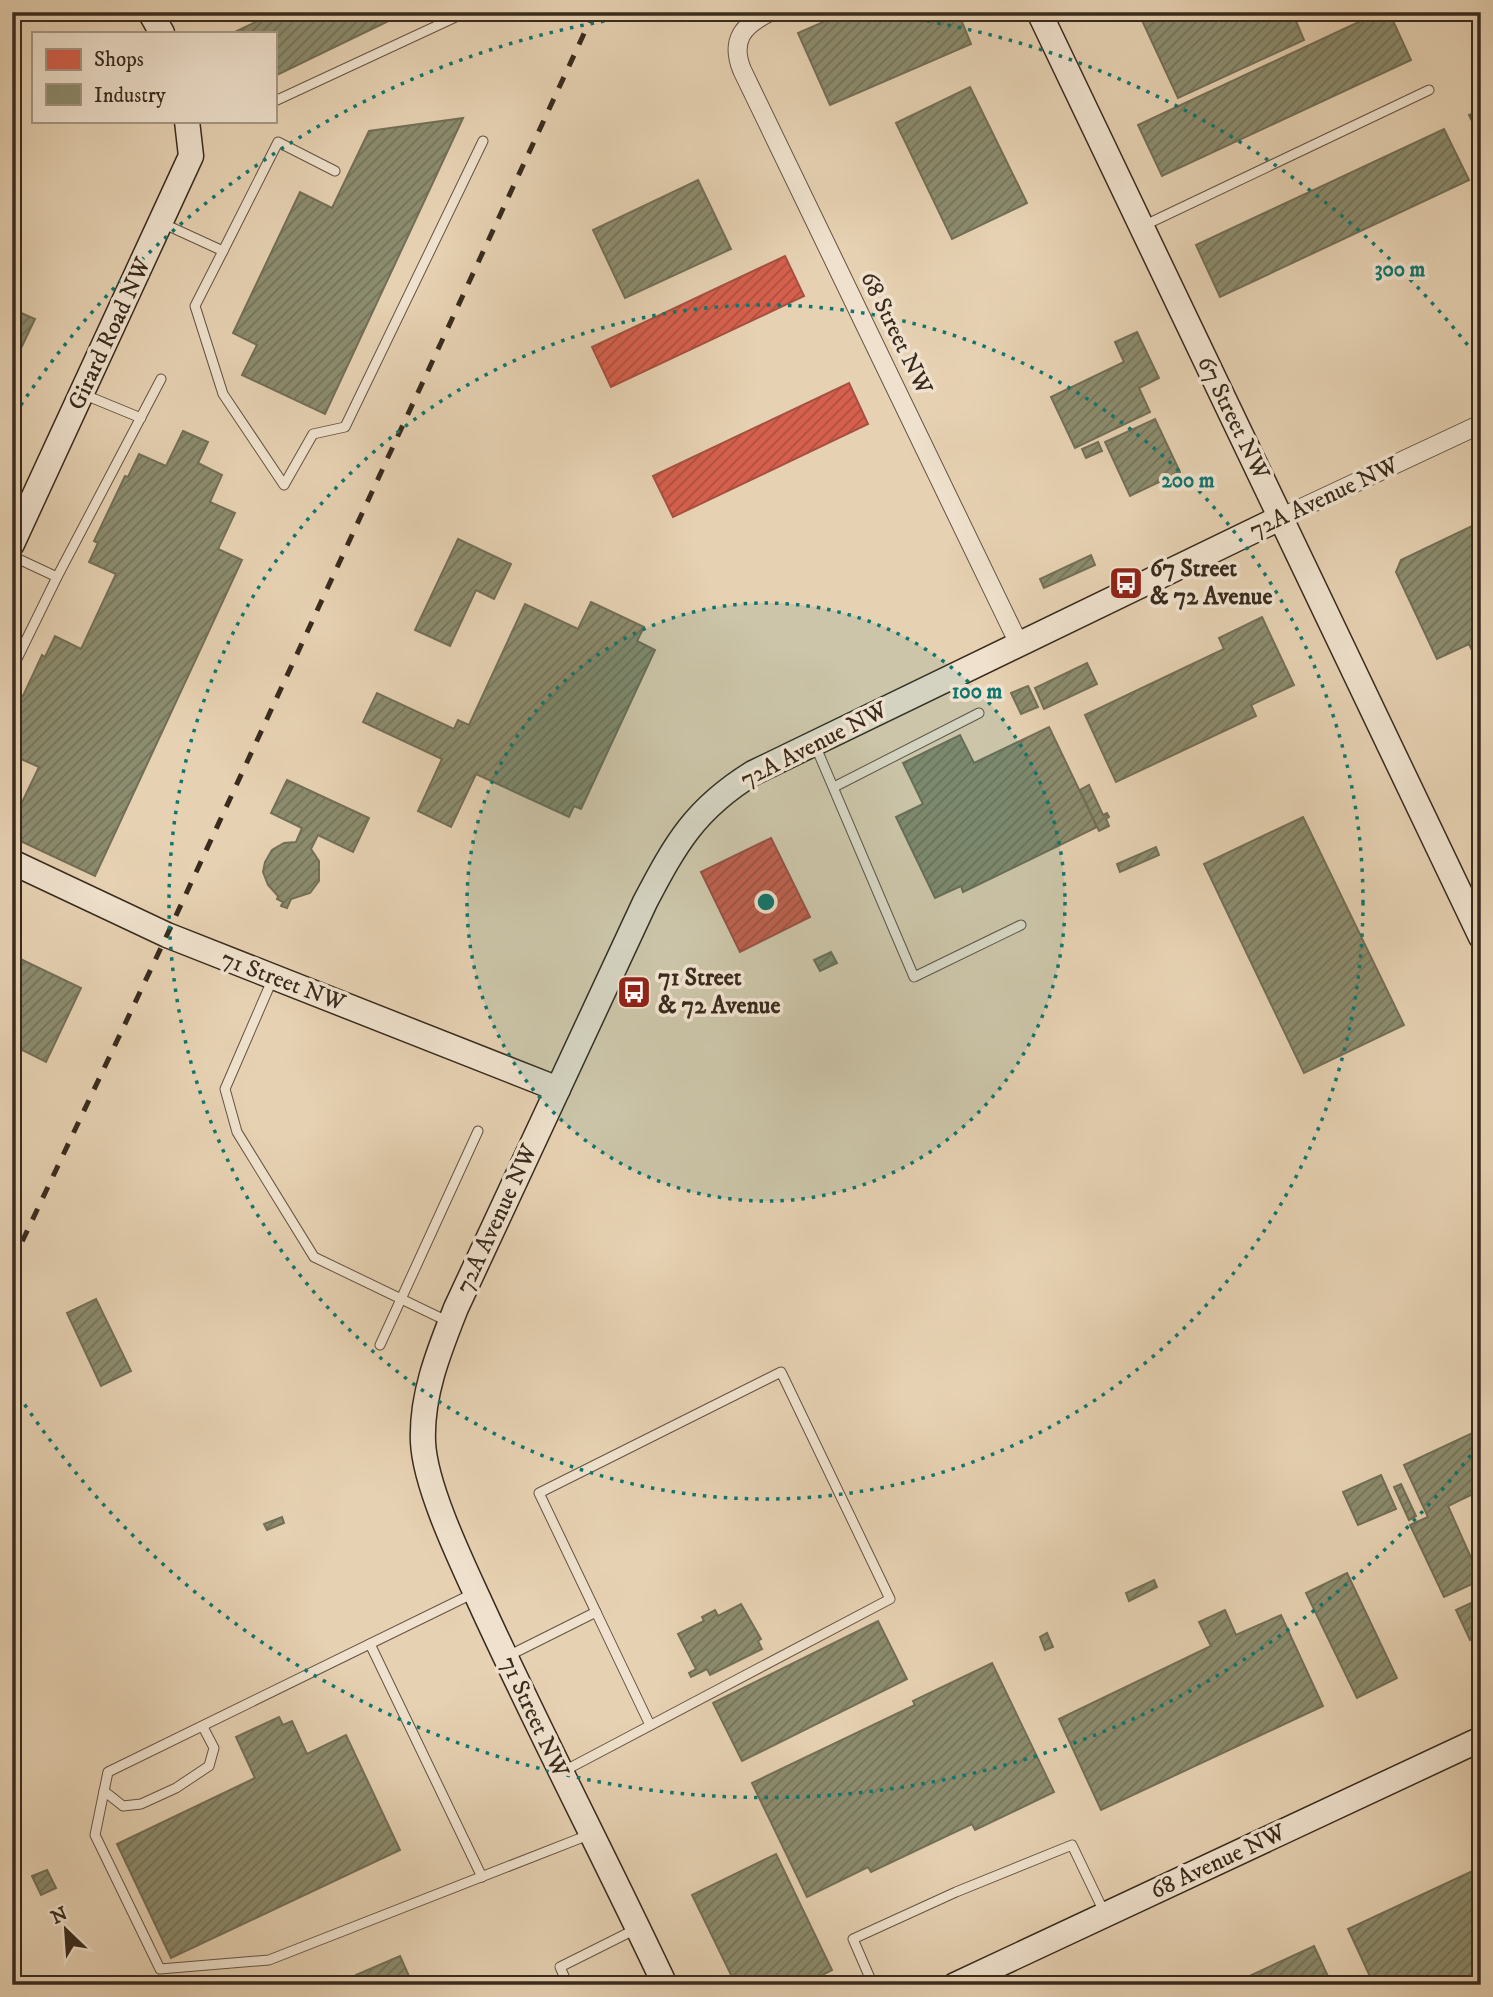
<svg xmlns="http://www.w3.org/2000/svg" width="1493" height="1997" font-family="'IM FELL DW Pica',serif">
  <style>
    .shops { fill: url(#shops-hatch); stroke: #a7503f; stroke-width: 2 }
    .industry { fill: url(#industry-hatch); stroke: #736f56; stroke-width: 2 }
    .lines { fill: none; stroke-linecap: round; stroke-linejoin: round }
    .lane-casing { stroke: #645443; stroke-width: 11 }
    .street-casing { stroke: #645443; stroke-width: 20 }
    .secondary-casing { stroke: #392b1e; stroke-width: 27 }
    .lane { stroke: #efe1cd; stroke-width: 9 }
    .street { stroke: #efe1cd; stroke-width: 18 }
    .secondary { stroke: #efe1cd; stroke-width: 24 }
    .rail { stroke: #392b1e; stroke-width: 5; stroke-dasharray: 12 12; stroke-linecap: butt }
    .ring { fill: none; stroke: #0f766e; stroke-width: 3.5; stroke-dasharray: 3.5 7 }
    .labels { text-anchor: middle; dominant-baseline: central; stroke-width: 7; stroke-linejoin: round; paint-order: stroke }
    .street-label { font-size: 24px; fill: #392b1e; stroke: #efe1cd }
    .poi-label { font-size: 24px; font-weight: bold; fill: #392b1e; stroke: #efe1cd; text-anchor: start }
    .centre { fill: #0f766e; stroke: #efe1cd; stroke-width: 3.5 }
    .ring-label { font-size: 21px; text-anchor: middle; font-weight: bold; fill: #0f766e; stroke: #efe1cd; stroke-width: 7; stroke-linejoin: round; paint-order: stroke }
  </style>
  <defs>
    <pattern id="shops-hatch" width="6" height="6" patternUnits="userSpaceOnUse" patternTransform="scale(1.75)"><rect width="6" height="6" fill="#d6604d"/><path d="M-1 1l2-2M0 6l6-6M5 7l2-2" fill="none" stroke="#af4f3f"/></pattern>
    <pattern id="industry-hatch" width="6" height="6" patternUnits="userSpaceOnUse" patternTransform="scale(1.75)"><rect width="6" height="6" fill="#8c8c6e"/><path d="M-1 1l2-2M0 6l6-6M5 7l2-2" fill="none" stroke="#73735a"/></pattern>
  </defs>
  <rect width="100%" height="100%" fill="#e6d1b2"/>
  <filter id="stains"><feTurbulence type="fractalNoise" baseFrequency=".00286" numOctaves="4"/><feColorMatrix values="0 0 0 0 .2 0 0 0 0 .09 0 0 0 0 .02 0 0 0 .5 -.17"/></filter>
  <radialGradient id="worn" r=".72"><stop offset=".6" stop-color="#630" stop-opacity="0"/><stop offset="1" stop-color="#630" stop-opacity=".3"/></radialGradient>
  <g class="shops">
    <polygon points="785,256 804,296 611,387 592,347"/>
    <polygon points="849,383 868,424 673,517 653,476"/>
    <polygon points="771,838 810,917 740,952 701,872"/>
  </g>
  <g class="industry">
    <polygon points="276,12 407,12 275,76 275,33 235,32"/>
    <polygon points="846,12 958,12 971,44 830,105 798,33"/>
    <polygon points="1143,12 1315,12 1296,21 1304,40 1178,98 1139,14"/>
    <polygon points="1380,12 1389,12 1411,60 1162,176 1138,125"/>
    <polygon points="970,87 1027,203 952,239 896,123"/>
    <polygon points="1481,110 1481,139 1469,115"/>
    <polygon points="463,118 325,414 242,375 257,345 233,333 300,192 332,208 369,131"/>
    <polygon points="1444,129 1469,180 1220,297 1196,245"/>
    <polygon points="698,180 731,249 625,298 593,230"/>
    <polygon points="12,309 35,319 12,367"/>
    <polygon points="1137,332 1159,378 1139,388 1150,412 1075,448 1051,397 1124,362 1115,342"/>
    <polygon points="1155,419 1180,472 1130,496 1105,442"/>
    <polygon points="183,431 208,442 198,463 222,475 210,502 235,513 218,549 242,560 95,876 12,837 12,823 39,767 12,755 12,691 23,696 42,655 45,657 55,636 81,649 116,574 89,562 98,543 94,541 125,476 128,477 139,454 166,466"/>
    <polygon points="1098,442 1102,451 1086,458 1082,449"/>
    <polygon points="1474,525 1481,540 1481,669 1469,644 1437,659 1396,572 1401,560"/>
    <polygon points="458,539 511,564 494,599 476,590 450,646 415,630"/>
    <polygon points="1091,555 1095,565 1044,588 1040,579"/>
    <polygon points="591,602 644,627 637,641 655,650 581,809 574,806 569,817 476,774 451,827 418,811 442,759 363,722 377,693 454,729 458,720 469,725 525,604 578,629"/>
    <polygon points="1262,617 1294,685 1251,705 1256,716 1116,782 1085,715 1224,649 1219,638"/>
    <polygon points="1087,663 1097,684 1044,709 1035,688"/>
    <polygon points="1028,686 1038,707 1021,714 1011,693"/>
    <polygon points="1049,727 1097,827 963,892 961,886 935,898 896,817 923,804 903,763 960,735 974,763"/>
    <polygon points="287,780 369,818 353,852 318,835 311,849 319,861 319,881 310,893 291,899 287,908 281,906 283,902 277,899 278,896 268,885 263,872 265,862 272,850 284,843 296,842 302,828 271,813"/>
    <polygon points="1089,785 1103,815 1107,813 1109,817 1106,819 1109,826 1099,831 1080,790"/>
    <polygon points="1303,817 1404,1025 1304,1073 1204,864"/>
    <polygon points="1156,847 1159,855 1120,872 1117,864"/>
    <polygon points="831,952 837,963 820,971 814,960"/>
    <polygon points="12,955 81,988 46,1062 12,1045"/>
    <polygon points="96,1299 131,1371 101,1386 67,1313"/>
    <polygon points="1481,1429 1481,1490 1448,1506 1481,1580 1444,1597 1410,1525 1428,1517 1404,1465"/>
    <polygon points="1381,1475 1396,1509 1358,1525 1343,1492"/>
    <polygon points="1401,1484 1416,1516 1409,1520 1394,1487"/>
    <polygon points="282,1517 284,1523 267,1530 264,1524"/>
    <polygon points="1347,1573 1397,1678 1357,1698 1306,1593"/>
    <polygon points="1154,1580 1157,1587 1129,1601 1126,1593"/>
    <polygon points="1475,1601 1481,1613 1481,1635 1470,1640 1456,1610"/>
    <polygon points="741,1604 761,1639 758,1641 762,1649 710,1675 707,1669 691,1677 689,1673 696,1669 678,1634 704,1621 702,1617 715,1610 718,1616"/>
    <polygon points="1225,1610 1236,1635 1281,1615 1323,1706 1101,1810 1059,1719 1211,1646 1199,1622"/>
    <polygon points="878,1621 907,1679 742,1761 713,1703"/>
    <polygon points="1047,1633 1053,1647 1045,1650 1040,1637"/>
    <polygon points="992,1663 1054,1792 975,1830 972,1824 871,1872 868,1867 807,1897 752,1783 915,1705 913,1701"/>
    <polygon points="279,1717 283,1725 292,1721 307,1754 346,1735 400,1850 171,1958 117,1844 255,1778 236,1737"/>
    <polygon points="776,1854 832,1970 803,1985 736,1985 692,1895"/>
    <polygon points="1481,1867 1481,1985 1374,1985 1348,1929"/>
    <polygon points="47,1870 56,1888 41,1895 32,1876"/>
    <polygon points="1314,1946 1332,1985 1230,1985"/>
    <polygon points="400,1956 413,1985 348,1985 347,1983 358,1978 356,1975"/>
  </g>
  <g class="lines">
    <g class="lane-casing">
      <g id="lane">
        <polyline points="275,101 460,15"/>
        <polyline points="162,223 223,251 195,306 223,394 284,485 313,434 345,427 483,141"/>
        <polyline points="1143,226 1429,90"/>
        <polyline points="223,251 278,142 335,171"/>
        <polyline points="85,395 141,418"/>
        <polyline points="12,556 57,577 161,379"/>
        <polyline points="12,669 57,577"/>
        <polyline points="815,745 914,977 1021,925"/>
        <polyline points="834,787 979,713"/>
        <polyline points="273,978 225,1089 237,1132 314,1257 449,1322"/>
        <polyline points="380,1345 478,1131"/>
        <polyline points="596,1612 650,1725"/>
        <polyline points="370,1644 482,1877"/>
        <polyline points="506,1657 596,1612 539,1493 781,1372 890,1599 562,1772"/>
        <polyline points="203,1727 214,1748 209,1766 176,1788 141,1804 123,1806 104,1791 108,1772 474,1593"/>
        <polyline points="104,1791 95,1835 160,1969 269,1960 591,1834"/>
        <polyline points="568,1985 560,1967 638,1928"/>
        <polyline points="873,1985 853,1939 956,1892 1072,1845 1105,1914"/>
      </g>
    </g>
    <g class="street-casing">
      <g id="street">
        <path d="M770,12C743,25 730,40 742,70L1019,644"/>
        <polyline points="1280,518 1481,424"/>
      </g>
    </g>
    <g class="secondary-casing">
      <g id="secondary">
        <polyline points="150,12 162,33"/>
        <polyline points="1039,12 1481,937"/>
        <polyline points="12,544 191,156 187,121"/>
        <polyline points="12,862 167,935 558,1089"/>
        <path d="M665,1985C606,1860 542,1737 484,1611C464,1567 425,1488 423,1442C421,1395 439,1351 456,1308L645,902C676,843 695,809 753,773L1280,518"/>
        <polyline points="955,1985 1481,1739"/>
      </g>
    </g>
    <use href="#lane" class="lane"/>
    <use href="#street" class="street"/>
    <use href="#secondary" class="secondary"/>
    <polyline class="rail" points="12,1263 167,935 594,12"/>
  </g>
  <circle cx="766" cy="902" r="299" fill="#0f766e" fill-opacity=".12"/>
  <g class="ring">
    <circle cx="766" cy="902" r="299"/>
    <circle cx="766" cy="902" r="597"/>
    <path d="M1477 1447A896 896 0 0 1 15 1390M15 414A896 896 0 0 1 657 13M875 13A896 896 0 0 1 1477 357"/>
  </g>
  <defs>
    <g id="bus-square" transform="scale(1.75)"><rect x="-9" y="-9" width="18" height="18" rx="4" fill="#8f2418" stroke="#efe1cd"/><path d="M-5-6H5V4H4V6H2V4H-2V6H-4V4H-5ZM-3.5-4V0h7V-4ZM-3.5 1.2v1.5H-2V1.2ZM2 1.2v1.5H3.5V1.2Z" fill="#fff"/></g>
  </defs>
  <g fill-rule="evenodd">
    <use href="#bus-square" x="1126" y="583"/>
    <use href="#bus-square" x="634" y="992"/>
  </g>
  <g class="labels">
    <g class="street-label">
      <text transform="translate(896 333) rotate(64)">68 Street NW</text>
      <text transform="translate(110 334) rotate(-65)">Girard Road NW</text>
      <text transform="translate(1233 418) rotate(64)">67 Street NW</text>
      <text transform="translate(1324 498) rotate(-25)">72A Avenue NW</text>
      <text transform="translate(814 745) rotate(-27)">72A Avenue NW</text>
      <text transform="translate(283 981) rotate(21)">71 Street NW</text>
      <text transform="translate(497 1219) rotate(-65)">72A Avenue NW</text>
      <text transform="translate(534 1717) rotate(65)">71 Street NW</text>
      <text transform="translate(1218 1862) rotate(-25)">68 Avenue NW</text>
    </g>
    <g class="poi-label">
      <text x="1150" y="569">67 Street<tspan x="1150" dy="28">&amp; 72 Avenue</tspan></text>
      <text x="658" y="978">71 Street<tspan x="658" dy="28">&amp; 72 Avenue</tspan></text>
    </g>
  </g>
  <circle cx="766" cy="902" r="10" class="centre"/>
  <g class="ring-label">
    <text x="1400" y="276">300 m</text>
    <text x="1188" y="487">200 m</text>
    <text x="977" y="698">100 m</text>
  </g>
  <rect width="1493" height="1997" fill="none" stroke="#e6d1b2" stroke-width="42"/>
  <rect x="14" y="14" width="1465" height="1969" fill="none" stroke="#392b1e" stroke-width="3.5"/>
  <rect x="21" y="21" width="1451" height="1955" fill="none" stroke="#392b1e" stroke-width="2"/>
  <rect x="32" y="32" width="245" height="91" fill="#efe1cd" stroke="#a69887" stroke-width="2"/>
  <rect x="46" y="49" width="35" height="21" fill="#d6604d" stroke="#a69887" stroke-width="2"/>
  <text x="94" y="66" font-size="21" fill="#392b1e">Shops</text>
  <rect x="46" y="84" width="35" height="21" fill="#8c8c6e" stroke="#a69887" stroke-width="2"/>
  <text x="94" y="102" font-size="21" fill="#392b1e">Industry</text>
  <g transform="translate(66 1930) rotate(335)" stroke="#efe1cd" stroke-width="5" paint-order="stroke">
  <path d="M0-5L12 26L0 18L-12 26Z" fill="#392b1e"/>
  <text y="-10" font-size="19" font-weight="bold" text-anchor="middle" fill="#392b1e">N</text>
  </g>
  <rect width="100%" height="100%" filter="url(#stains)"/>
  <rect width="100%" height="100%" fill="url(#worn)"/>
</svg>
